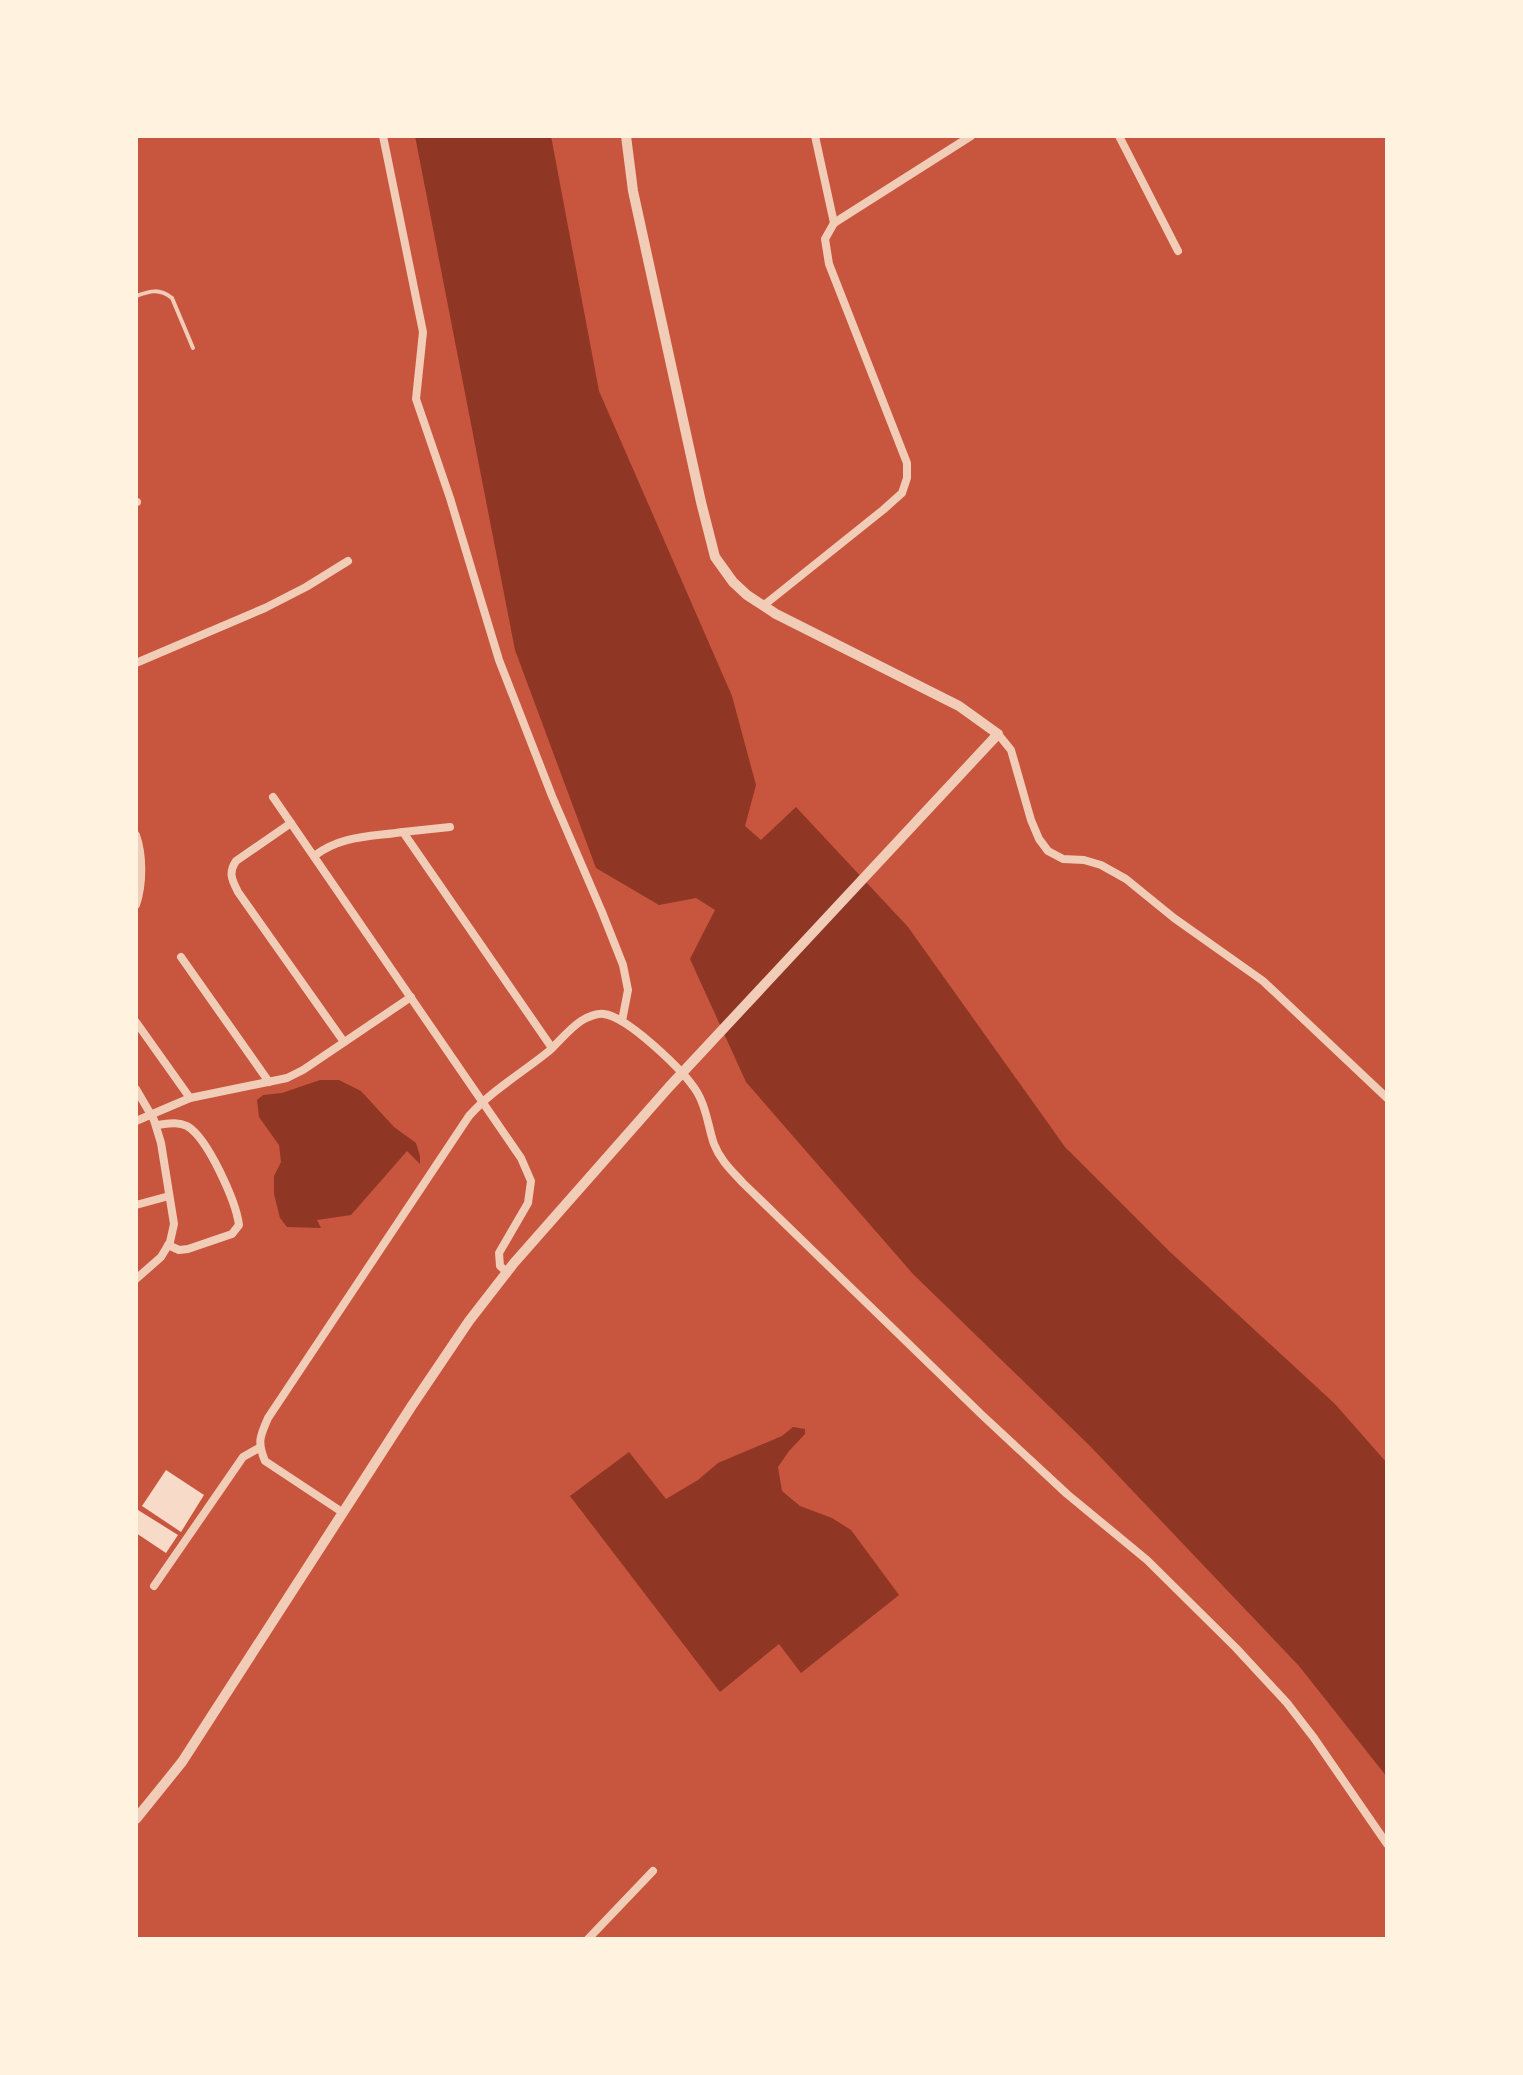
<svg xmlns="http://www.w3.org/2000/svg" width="1523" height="2075" font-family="'Fira Sans',sans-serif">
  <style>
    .water { fill: #8f3625 }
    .building { fill: #f7dbc8 }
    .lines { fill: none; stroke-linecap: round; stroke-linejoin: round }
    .service { stroke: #f1ccb7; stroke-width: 4 }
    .minor { stroke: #f1ccb7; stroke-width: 8 }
    .tertiary { stroke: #f1ccb7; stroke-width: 10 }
  </style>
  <rect width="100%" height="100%" fill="#c8553d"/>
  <g class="water">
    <polygon points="415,136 551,136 599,391 732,696 756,785 745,826 761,840 796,807 908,927 1065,1147 1169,1251 1335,1404 1387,1463 1387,1777 1299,1666 1091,1447 913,1274 746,1082 690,959 715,910 696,898 659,905 596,868 515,650"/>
    <polygon points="320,1080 339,1080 361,1091 394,1127 416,1143 420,1156 420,1164 407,1151 351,1215 317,1220 321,1228 287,1227 280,1218 274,1194 274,1176 281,1162 279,1145 259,1117 257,1100 263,1095 282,1093"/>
    <polygon points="793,1427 805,1429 805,1434 789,1451 778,1467 782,1491 800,1506 832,1518 851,1530 899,1595 801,1673 779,1644 720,1692 570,1496 629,1452 666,1499 698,1480 718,1463 782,1436"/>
  </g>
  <g class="building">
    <polygon points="166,1470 204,1495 181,1532 142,1506"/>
    <polygon points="138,1510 178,1535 166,1553 136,1533 136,1513"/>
  </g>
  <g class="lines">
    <path class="service" d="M136,296C150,291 159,288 172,298L193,348"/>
    <g class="minor">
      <polyline points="383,136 423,332 416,399 450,498 499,660 552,796 602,912 623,965 628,990 622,1021"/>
      <polyline points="815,136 834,223"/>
      <polyline points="1119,136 1178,251"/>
      <polyline points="136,502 137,502"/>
      <polyline points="763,606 883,510 902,493 907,478 907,463 829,264 825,239 834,223 971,136"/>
      <polyline points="136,663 265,608 306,587 348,561"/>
      <polyline points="998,734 1011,750 1031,820 1039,839 1048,851 1063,859 1084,860 1101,865 1126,879 1174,918 1263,981 1387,1098"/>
      <polyline points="273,797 521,1158 531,1181 528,1203 499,1253 500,1266 507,1272"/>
      <path d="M291,823L236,861C228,873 232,880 238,892L344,1042"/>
      <polyline points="450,827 403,832 552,1048"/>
      <path d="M136,835C143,855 143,884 136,905"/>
      <path d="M314,856C342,835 370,837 403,832"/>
      <polyline points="181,957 269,1082"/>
      <polyline points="136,1022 190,1098"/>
      <polyline points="136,1089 154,1120 161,1143 174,1224 170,1242 161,1257 136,1279"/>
      <polyline points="136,1121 190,1098 287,1078 303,1070 411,997"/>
      <path d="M156,1125C167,1124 177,1121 187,1126C208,1138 236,1202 239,1225L232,1234L188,1249L179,1250L168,1245"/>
      <polyline points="136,1205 169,1196"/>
      <path d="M342,1512L265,1461C257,1442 260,1436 268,1418L469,1116C492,1090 522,1073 549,1051C560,1041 569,1029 581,1021C587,1017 597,1013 604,1014C628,1017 684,1071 697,1092C707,1108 708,1127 714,1144C720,1160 732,1171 743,1183L982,1415L1067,1494L1147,1560L1236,1648L1287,1703L1314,1738L1387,1844"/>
      <polyline points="154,1586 243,1457 259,1448"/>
      <polyline points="588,1939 653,1871"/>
    </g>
    <polyline class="tertiary" points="136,1819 182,1762 411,1407 469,1321 514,1263 669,1087 998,734 959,706 776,614 747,595 733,582 715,557 701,502 633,191 626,136"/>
  </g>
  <rect width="1523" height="2075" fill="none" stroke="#fff3e0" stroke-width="276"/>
</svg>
